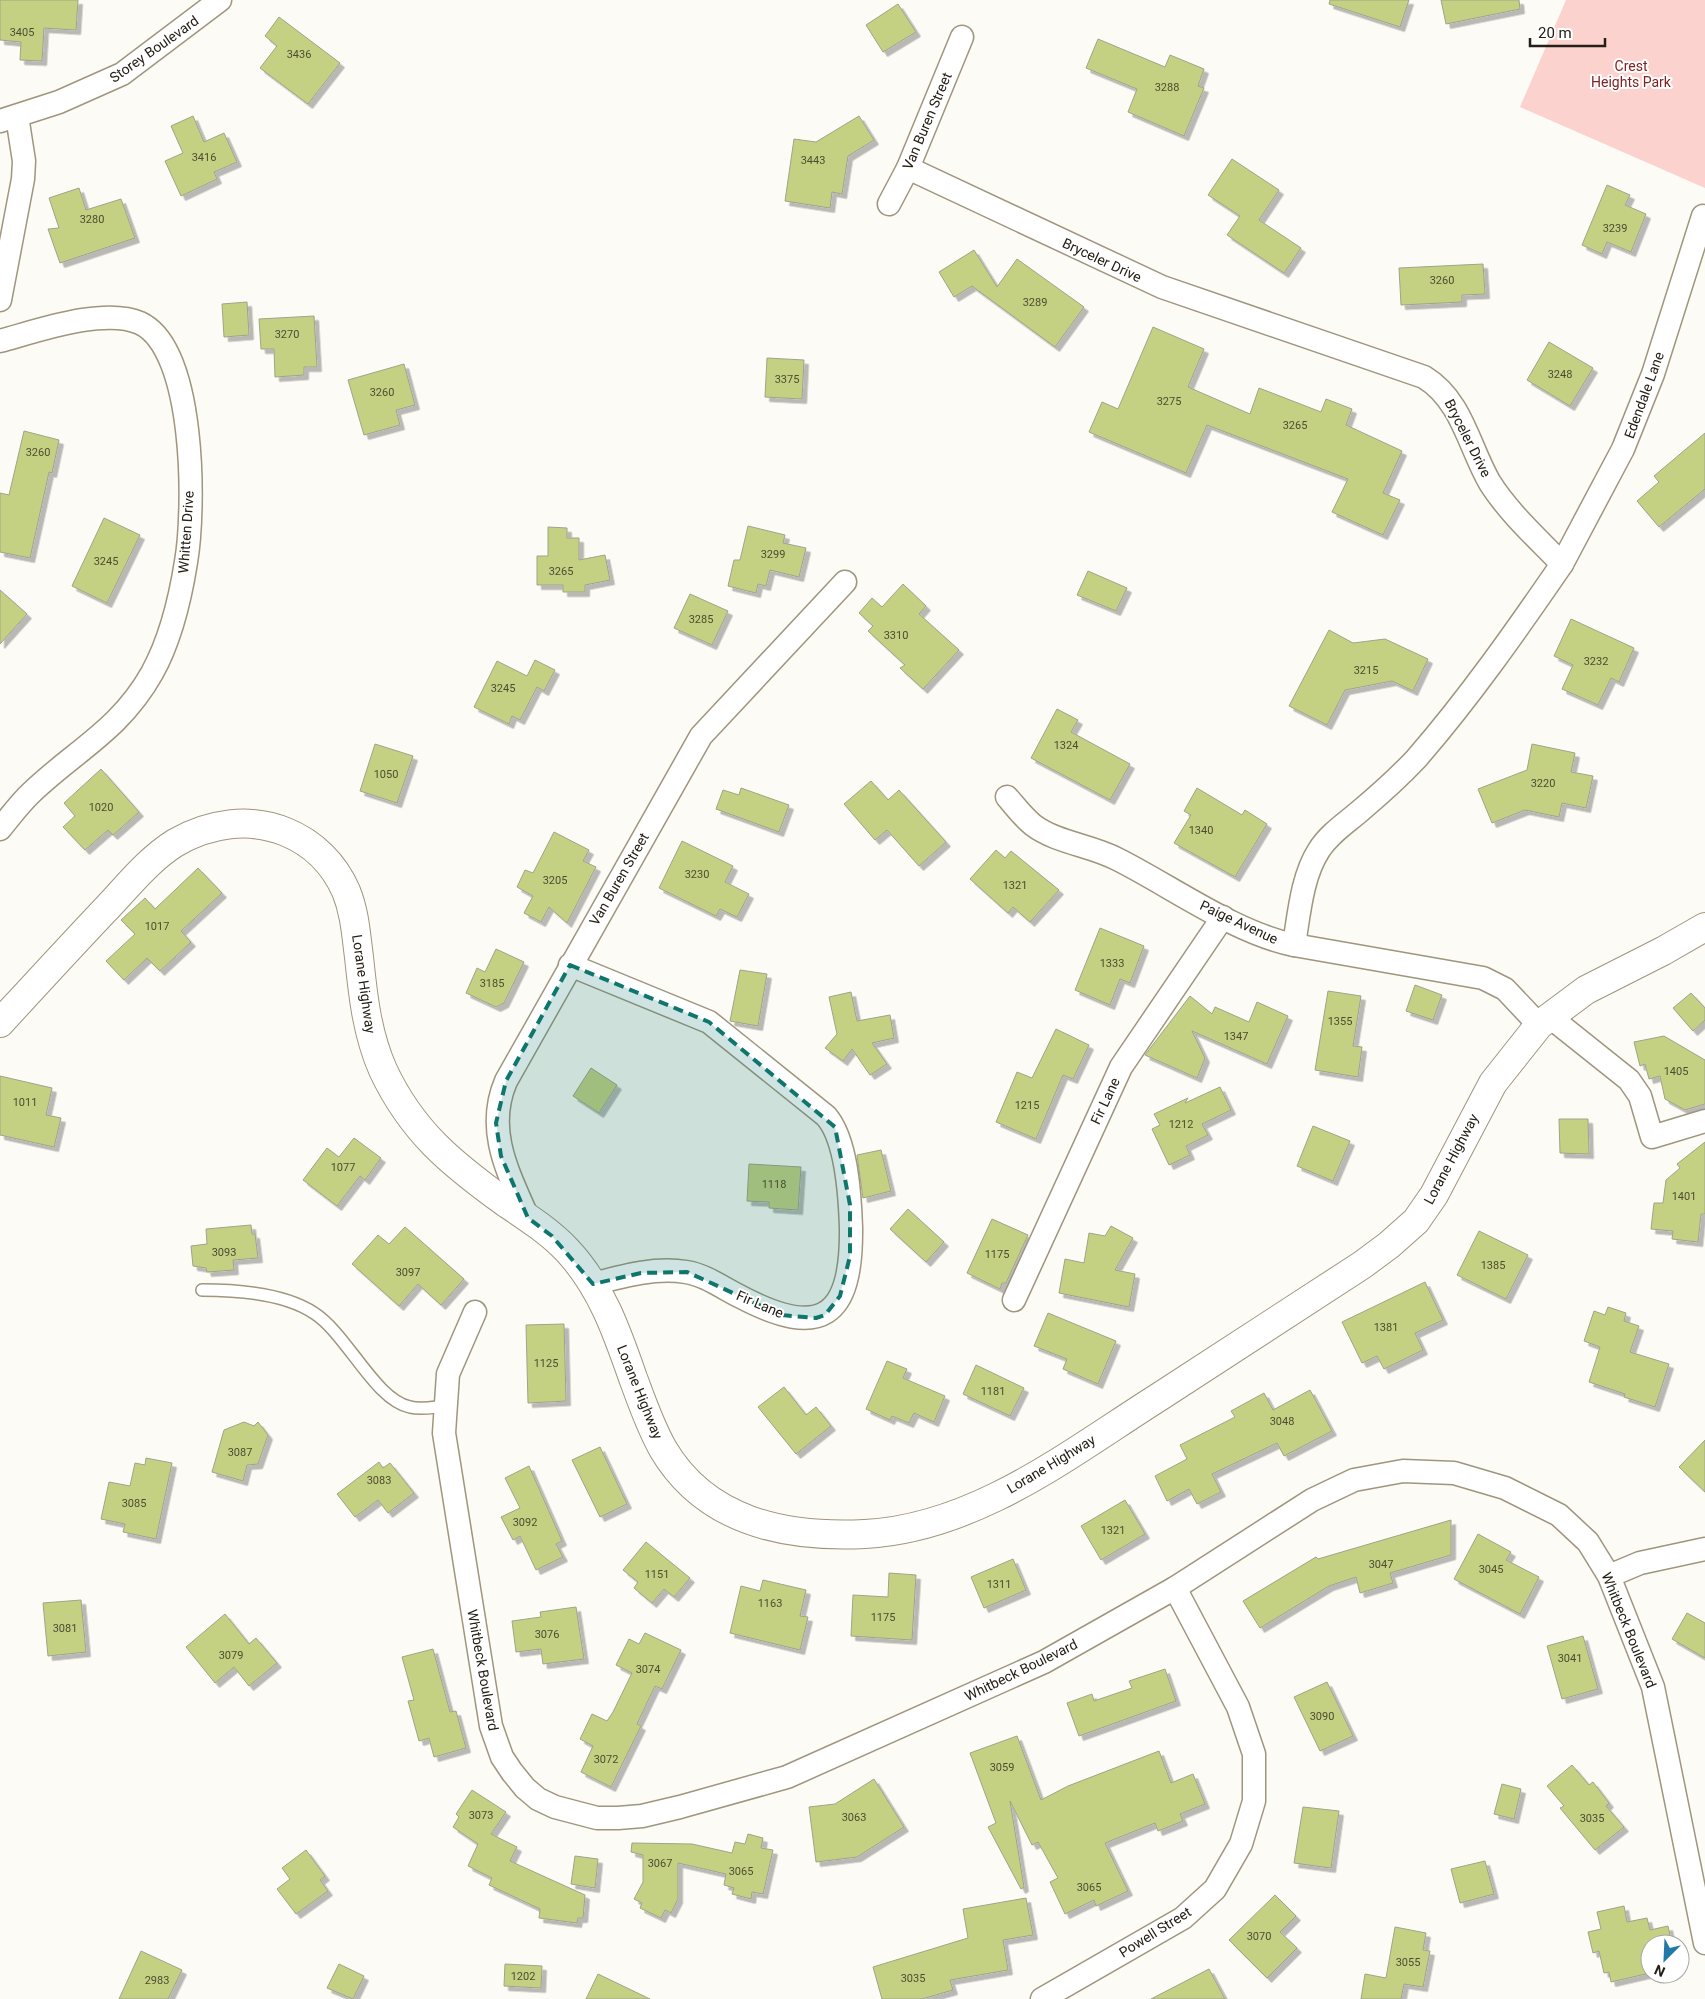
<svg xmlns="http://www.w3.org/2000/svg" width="1705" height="1999" font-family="Roboto,sans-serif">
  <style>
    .green { fill: #fbd2ce }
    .building { fill: #c5d182; stroke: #9fa38a; filter: url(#shadow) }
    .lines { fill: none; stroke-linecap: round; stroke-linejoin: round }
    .service-casing { stroke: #a0957d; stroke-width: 14 }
    .minor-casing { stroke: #a0957d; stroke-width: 25 }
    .tertiary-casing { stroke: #a0957d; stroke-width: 30 }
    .service { stroke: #fff; stroke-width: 11 }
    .minor { stroke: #fff; stroke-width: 22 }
    .tertiary { stroke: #fff; stroke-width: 28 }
    .marked { fill: #0f766e; fill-opacity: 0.2; stroke: #0f766e; stroke-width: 4; stroke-dasharray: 10 6; stroke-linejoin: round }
    .labels { text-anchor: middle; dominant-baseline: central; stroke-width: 4; stroke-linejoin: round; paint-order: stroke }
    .number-label { font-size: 11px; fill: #4d4c32 }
    .street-label { font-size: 14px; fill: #252017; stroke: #fff }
    .park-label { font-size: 14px; fill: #822022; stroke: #fff }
  </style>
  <defs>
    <filter id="shadow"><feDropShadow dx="4.5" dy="4.5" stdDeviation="0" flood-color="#0004"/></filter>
  </defs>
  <rect width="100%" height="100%" fill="#fdfbf6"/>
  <polygon class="green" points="1566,0 1705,0 1705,188 1520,107"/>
  <g class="building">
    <polygon points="0,0 78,0 76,30 44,28 42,61 20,60 21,42 0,40"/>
    <polygon points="1330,0 1409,0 1400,27 1329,4"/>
    <polygon points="1441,0 1519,0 1520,9 1446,24"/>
    <polygon points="898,4 916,32 883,52 866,25"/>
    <polygon points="279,17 340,63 308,104 260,68 277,46 265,36"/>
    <polygon points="1098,39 1165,67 1170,55 1204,69 1198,86 1204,88 1184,136 1128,112 1137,89 1086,68"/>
    <polygon points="193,116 204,142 224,133 237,162 214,172 217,179 181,196 165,161 183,153 171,126"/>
    <polygon points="859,116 874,140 848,156 842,194 832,192 830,208 785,201 794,139 816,142"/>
    <polygon points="1232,159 1279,190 1259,220 1301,248 1284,273 1227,235 1240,216 1208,195"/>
    <polygon points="1607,185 1630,195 1625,205 1646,214 1631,252 1607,242 1602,254 1582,245"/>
    <polygon points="79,188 86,210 121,199 135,238 60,263 48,229 59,228 49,198"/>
    <polygon points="974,250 997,287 1017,259 1084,307 1055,347 972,286 954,297 939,272"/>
    <polygon points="1483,264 1485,294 1462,295 1462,302 1401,305 1399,268"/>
    <polygon points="247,302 249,335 224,337 222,304"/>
    <polygon points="314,316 317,367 304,367 304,375 275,377 274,349 261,349 259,319"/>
    <polygon points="1153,327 1204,349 1188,387 1250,414 1259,388 1321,412 1326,399 1352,409 1346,425 1402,451 1383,493 1400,500 1383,535 1332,512 1348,479 1207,425 1186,473 1089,432 1102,402 1118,409"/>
    <polygon points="1549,342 1593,368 1570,406 1527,380"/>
    <polygon points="767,358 804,360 802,399 765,397"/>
    <polygon points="404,364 415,405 396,410 400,425 364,435 348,380"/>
    <polygon points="24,431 59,440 52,473 49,472 30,558 0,552 0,493 9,495"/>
    <polygon points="1705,433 1705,489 1659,527 1637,501 1659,482 1654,476"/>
    <polygon points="104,518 140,535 107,603 72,586"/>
    <polygon points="748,526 785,535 783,543 806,548 799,577 770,570 766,586 758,584 756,593 728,586 734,560 740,560"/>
    <polygon points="548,527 567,528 567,538 579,538 579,560 605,555 610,580 585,585 585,592 563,592 563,585 537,585 537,556 548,556"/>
    <polygon points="1088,571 1127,588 1116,611 1077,595"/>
    <polygon points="903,584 926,606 919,614 959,650 923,689 900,668 905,665 868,631 873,626 859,613 872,598 882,607"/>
    <polygon points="0,590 27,614 0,644"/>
    <polygon points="690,594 728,611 712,645 674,628"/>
    <polygon points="1571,619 1634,648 1619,682 1611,678 1598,705 1562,689 1573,665 1554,656"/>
    <polygon points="1329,630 1353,643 1385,639 1428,659 1413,691 1392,681 1345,690 1327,725 1289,706"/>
    <polygon points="535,660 555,670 544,691 537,687 520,720 512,716 509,724 474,707 497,661 527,676"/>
    <polygon points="1057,709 1078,720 1071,732 1130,764 1110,800 1031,758"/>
    <polygon points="375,744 413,756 397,803 360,791"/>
    <polygon points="1532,744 1575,753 1571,772 1593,776 1586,808 1562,803 1559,817 1525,810 1492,823 1478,789 1527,770"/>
    <polygon points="101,769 139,812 113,835 108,830 85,850 63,827 75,816 64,803"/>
    <polygon points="871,781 888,800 899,790 946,842 919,866 887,830 875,840 844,804"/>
    <polygon points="741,788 789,805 779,832 716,809 723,790 739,795"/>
    <polygon points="1197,788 1242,815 1245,810 1267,824 1235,877 1174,843 1191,815 1184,811"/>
    <polygon points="554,832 589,850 583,861 596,867 567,923 549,907 541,922 524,913 533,896 517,887 525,870 533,873"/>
    <polygon points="682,841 733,866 725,882 749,894 737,917 720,909 716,916 659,888"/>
    <polygon points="996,850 1005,858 1011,851 1059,890 1030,922 1013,907 1008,913 970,879"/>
    <polygon points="198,868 222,893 181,931 191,942 160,971 147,958 124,980 106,961 135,934 121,920 145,898 155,909"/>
    <polygon points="1100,928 1144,946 1130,983 1120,979 1110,1005 1075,990"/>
    <polygon points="496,949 524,962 504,1003 496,1007 466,993 477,968 485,972"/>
    <polygon points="740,970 767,974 758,1026 730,1021"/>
    <polygon points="1415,985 1442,995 1433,1020 1406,1011"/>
    <polygon points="1328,991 1361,996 1353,1046 1362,1047 1358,1077 1315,1070"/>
    <polygon points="851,992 857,1021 890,1015 894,1038 872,1043 887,1064 870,1075 852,1049 843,1061 825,1048 837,1034 829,997"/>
    <polygon points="1691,993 1705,1008 1705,1020 1693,1031 1673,1008"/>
    <polygon points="1190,996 1212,1014 1215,1007 1249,1022 1257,1002 1288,1016 1267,1064 1192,1031 1205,1058 1197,1078 1145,1055"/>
    <polygon points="1056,1029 1089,1045 1073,1079 1063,1075 1036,1139 996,1122 1017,1072 1032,1078"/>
    <polygon points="1664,1036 1705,1060 1705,1104 1685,1110 1665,1099 1660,1076 1649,1079 1645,1064 1640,1066 1634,1042"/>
    <polygon points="591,1068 617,1085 599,1113 573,1096"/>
    <polygon points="0,1076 52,1088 46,1115 61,1118 54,1147 0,1135"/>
    <polygon points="1220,1087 1231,1110 1202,1124 1208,1135 1186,1146 1190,1155 1169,1165 1152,1129 1160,1125 1154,1114 1188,1098 1185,1103"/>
    <polygon points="1559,1119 1588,1119 1589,1154 1560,1153"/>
    <polygon points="1313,1126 1350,1141 1333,1181 1297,1166"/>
    <polygon points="354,1138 381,1158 365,1180 360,1176 337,1206 303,1180 327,1148 339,1157"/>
    <polygon points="1705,1142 1705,1214 1701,1214 1698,1242 1672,1239 1673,1231 1651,1229 1654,1203 1663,1203 1666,1180 1680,1168 1677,1164"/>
    <polygon points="881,1150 891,1191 863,1198 857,1155"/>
    <polygon points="749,1164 801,1167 798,1210 769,1208 769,1202 747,1201"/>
    <polygon points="908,1209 944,1242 926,1262 890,1229"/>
    <polygon points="992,1219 1028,1235 1006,1283 1002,1283 1000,1289 967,1273"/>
    <polygon points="251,1225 252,1234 255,1234 258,1258 233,1260 234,1270 207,1272 206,1268 193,1266 191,1246 207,1244 206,1229"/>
    <polygon points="1111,1226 1133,1238 1115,1270 1135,1274 1129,1307 1059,1293 1065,1259 1084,1263 1089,1233 1105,1236"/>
    <polygon points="405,1227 464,1279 441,1305 418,1284 399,1306 352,1264 378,1235 389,1244"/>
    <polygon points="1479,1231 1528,1255 1506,1299 1457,1275"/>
    <polygon points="1425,1282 1443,1320 1415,1333 1423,1350 1384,1369 1377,1356 1362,1363 1342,1322"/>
    <polygon points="1608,1307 1626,1313 1624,1321 1639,1326 1630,1352 1669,1364 1655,1407 1624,1397 1625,1394 1589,1382 1600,1347 1584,1341 1594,1311 1605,1315"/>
    <polygon points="1048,1313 1116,1341 1098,1384 1063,1369 1067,1359 1034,1346"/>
    <polygon points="564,1324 566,1401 528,1403 526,1325"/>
    <polygon points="887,1361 907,1369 903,1378 945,1396 934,1422 914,1413 909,1423 892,1416 890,1420 866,1409"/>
    <polygon points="976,1365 1024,1388 1010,1416 963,1394"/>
    <polygon points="784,1387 806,1415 816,1407 831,1426 796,1454 758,1407"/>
    <polygon points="1310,1390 1332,1431 1284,1456 1277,1443 1212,1474 1221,1492 1197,1504 1189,1489 1167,1501 1155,1476 1187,1459 1180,1445 1235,1417 1231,1411 1264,1393 1273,1410"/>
    <polygon points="244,1422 254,1426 258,1422 268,1435 258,1464 247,1465 243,1481 212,1472 224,1430"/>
    <polygon points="1705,1440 1705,1492 1679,1467"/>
    <polygon points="600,1447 627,1504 600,1517 572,1460"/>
    <polygon points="146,1458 172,1463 156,1539 123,1532 125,1524 101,1519 109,1482 130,1486 135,1463 145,1465"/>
    <polygon points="379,1462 383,1468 390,1463 414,1493 388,1513 378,1500 355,1517 337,1494"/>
    <polygon points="529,1466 562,1541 556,1544 563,1557 536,1570 520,1536 513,1540 501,1517 520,1508 505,1478"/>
    <polygon points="1125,1500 1145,1534 1101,1560 1081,1526"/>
    <polygon points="1451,1520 1451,1555 1390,1573 1393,1583 1360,1593 1356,1577 1329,1586 1260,1628 1243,1601 1316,1557 1318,1559"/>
    <polygon points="1478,1534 1511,1552 1506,1560 1539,1577 1520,1614 1454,1579"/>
    <polygon points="646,1542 690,1578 674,1597 664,1589 652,1603 634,1588 638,1582 623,1570"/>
    <polygon points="1013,1559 1026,1590 984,1608 971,1577"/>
    <polygon points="889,1573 916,1575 912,1640 851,1636 853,1595 888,1597"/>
    <polygon points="763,1580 806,1590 800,1616 808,1617 800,1650 730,1633 741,1586 760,1591"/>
    <polygon points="81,1600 86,1652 48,1656 43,1603"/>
    <polygon points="576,1607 584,1659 543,1664 541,1649 516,1652 512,1621 541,1617 540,1612"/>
    <polygon points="1687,1613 1705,1623 1705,1658 1672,1639"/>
    <polygon points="225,1614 249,1644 256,1638 277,1663 249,1686 234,1667 215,1683 186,1647"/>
    <polygon points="645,1633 681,1650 662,1689 655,1686 637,1724 641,1726 611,1787 581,1772 593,1746 580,1739 592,1714 607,1721 613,1712 632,1673 616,1665 629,1639 639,1644"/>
    <polygon points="1583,1636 1598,1689 1562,1699 1547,1646"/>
    <polygon points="433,1649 450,1712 456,1711 466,1748 434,1757 429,1738 419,1741 408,1701 414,1700 402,1657"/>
    <polygon points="1165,1669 1176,1701 1079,1736 1067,1703 1092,1694 1094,1701 1132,1688 1129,1681"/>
    <polygon points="1327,1682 1353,1736 1320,1751 1294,1697"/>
    <polygon points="1017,1736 1041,1800 1068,1786 1159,1751 1171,1783 1193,1774 1205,1804 1180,1814 1183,1821 1158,1831 1155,1823 1105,1843 1128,1891 1096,1906 1094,1900 1065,1914 1050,1882 1058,1878 1038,1842 1032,1845 1010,1801 1024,1887 1021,1889 988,1827 996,1823 970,1753"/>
    <polygon points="1572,1765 1589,1785 1593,1782 1609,1803 1606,1806 1624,1827 1595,1850 1560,1808 1564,1806 1547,1786"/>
    <polygon points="874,1779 904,1827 857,1857 816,1862 809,1807 835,1804"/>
    <polygon points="1502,1784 1521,1789 1514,1819 1494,1814"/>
    <polygon points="472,1790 506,1812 491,1834 517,1847 510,1861 585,1895 583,1918 578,1918 577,1923 539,1918 540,1909 489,1885 492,1878 468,1866 478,1844 453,1827 459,1817 456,1814"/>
    <polygon points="1303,1807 1339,1811 1331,1868 1294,1863"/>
    <polygon points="748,1834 763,1838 761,1848 773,1850 763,1894 752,1892 751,1899 732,1894 734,1888 724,1885 726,1874 678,1863 678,1899 671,1913 665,1910 661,1918 640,1908 642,1903 634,1899 643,1882 643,1855 631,1852 632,1843 692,1844 732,1853 735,1842 745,1844"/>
    <polygon points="306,1850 325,1876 320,1880 328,1891 296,1914 277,1889 290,1879 282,1868"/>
    <polygon points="575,1856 598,1859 595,1888 571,1884"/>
    <polygon points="1485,1861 1494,1894 1460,1903 1451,1869"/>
    <polygon points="1275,1895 1296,1916 1280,1932 1297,1948 1267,1978 1229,1940"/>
    <polygon points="1026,1898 1033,1935 1003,1940 1008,1970 950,1980 953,1990 922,1999 882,1999 873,1967 968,1938 963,1909"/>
    <polygon points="1624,1906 1627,1922 1647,1918 1650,1930 1668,1926 1672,1944 1650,1944 1650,1973 1611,1982 1609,1972 1604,1973 1599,1951 1593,1953 1588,1932 1601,1929 1597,1912"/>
    <polygon points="1395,1927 1426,1933 1423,1950 1430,1951 1423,1987 1404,1984 1401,1999 1361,1999 1365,1974 1386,1978"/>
    <polygon points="141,1951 182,1970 168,1999 119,1999"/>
    <polygon points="339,1964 364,1976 353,1999 327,1988"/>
    <polygon points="505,1964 542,1966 541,1988 504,1986"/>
    <polygon points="1209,1969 1225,1999 1151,1999"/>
    <polygon points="598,1974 650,1999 586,1999"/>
  </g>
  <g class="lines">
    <g class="service-casing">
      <path id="service" d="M202,1290C237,1290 284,1293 314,1313C347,1334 375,1400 410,1407C421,1410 434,1407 445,1406"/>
    </g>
    <g class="minor-casing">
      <g id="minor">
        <polyline points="0,121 59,102 122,74 220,0"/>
        <path d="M908,168L1162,287L1424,377C1462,400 1469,447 1490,483C1509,513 1537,538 1562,564C1516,631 1469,698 1416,759C1399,777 1379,795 1360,811C1346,823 1329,834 1319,850C1302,876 1299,914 1294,945"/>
        <polyline points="889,204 908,168 962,37"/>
        <polyline points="0,300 23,179 24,161 17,116"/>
        <path d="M0,341C37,331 104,307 140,323C196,349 195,510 186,562C180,600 171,639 152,673C120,730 76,750 32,792C20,803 10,817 0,829"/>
        <polyline points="1562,564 1623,449 1653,374 1703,216"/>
        <path d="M1007,797C1015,806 1023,817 1033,825C1057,843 1090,845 1117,859C1171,886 1235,933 1294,945L1483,978L1505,989L1539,1025"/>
        <path d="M570,965L709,1022L826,1116C847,1140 850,1196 851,1228C852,1318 821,1339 741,1297C724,1289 706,1275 686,1272C655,1267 623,1276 593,1284"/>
        <polyline points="1550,1017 1629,1080 1640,1096 1652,1137 1705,1121"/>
        <path d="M528,1218C508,1172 485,1130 506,1081L701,736L845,582"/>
        <polyline points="1014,1300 1121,1067 1223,917"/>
        <polyline points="475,1312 448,1374 444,1433 491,1726 502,1757 512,1772 525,1788 538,1799 555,1807 597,1818 618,1818 642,1816 680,1807 787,1777 1044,1662 1175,1588 1312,1500 1354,1480 1403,1471 1454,1473 1505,1488 1559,1515 1588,1542 1609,1576 1653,1687 1705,1943"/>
        <polyline points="1609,1576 1640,1563 1705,1549"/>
        <polyline points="1042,1999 1183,1918 1215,1889 1241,1844 1254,1801 1254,1754 1238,1707 1175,1588"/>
      </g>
    </g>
    <g class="tertiary-casing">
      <path id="tertiary" d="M0,1023C35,985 70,947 105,910C127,887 148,860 175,843C209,823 250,817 286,832C313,843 334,864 346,891C355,913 356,935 359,957C363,996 367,1034 383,1070C412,1132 452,1164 506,1203C527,1217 550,1232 567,1250C601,1286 617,1332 633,1378C642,1402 650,1426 663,1449C706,1522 785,1538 865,1534C976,1528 1069,1454 1159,1397C1226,1353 1294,1309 1362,1265L1389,1245L1416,1221L1434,1195L1493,1083L1539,1025L1586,990L1663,951L1705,927"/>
    </g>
    <use href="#service" class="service"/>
    <use href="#minor" class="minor"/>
    <use href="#tertiary" class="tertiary"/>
  </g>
  <path class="marked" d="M570,965L709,1022L835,1127L850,1205V1256L840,1296L825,1315L816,1318L781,1315L687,1272L641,1273L593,1284L552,1236L528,1218L501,1156L496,1123L506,1081Z"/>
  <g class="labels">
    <g class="number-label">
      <text x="22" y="32">3405</text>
      <text x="299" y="54">3436</text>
      <text x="1167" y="87">3288</text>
      <text x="204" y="157">3416</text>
      <text x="813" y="160">3443</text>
      <text x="92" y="219">3280</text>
      <text x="1615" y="228">3239</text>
      <text x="1442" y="280">3260</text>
      <text x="1035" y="302">3289</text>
      <text x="287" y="334">3270</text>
      <text x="1560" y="374">3248</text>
      <text x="787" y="379">3375</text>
      <text x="382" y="392">3260</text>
      <text x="1169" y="401">3275</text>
      <text x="1295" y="425">3265</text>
      <text x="38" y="452">3260</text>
      <text x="773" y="554">3299</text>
      <text x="106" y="561">3245</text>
      <text x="561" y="571">3265</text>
      <text x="701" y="619">3285</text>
      <text x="896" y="635">3310</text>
      <text x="1596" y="661">3232</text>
      <text x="1366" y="670">3215</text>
      <text x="503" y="688">3245</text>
      <text x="1066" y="745">1324</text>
      <text x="386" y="774">1050</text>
      <text x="1543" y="783">3220</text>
      <text x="101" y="807">1020</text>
      <text x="1201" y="830">1340</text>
      <text x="697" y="874">3230</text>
      <text x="555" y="880">3205</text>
      <text x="1015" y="885">1321</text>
      <text x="157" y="926">1017</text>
      <text x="1112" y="963">1333</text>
      <text x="492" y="983">3185</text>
      <text x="1340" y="1021">1355</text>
      <text x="1236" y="1036">1347</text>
      <text x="1676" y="1071">1405</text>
      <text x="25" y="1102">1011</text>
      <text x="1027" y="1105">1215</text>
      <text x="1181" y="1124">1212</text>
      <text x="343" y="1167">1077</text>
      <text x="774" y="1184">1118</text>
      <text x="1684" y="1196">1401</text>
      <text x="224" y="1252">3093</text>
      <text x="997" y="1254">1175</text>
      <text x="1493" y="1265">1385</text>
      <text x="408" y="1272">3097</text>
      <text x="1386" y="1327">1381</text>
      <text x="546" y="1363">1125</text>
      <text x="993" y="1391">1181</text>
      <text x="1282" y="1421">3048</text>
      <text x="240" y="1452">3087</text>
      <text x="379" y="1480">3083</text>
      <text x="134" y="1503">3085</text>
      <text x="525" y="1522">3092</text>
      <text x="1113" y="1530">1321</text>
      <text x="1381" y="1564">3047</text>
      <text x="1491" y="1569">3045</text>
      <text x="657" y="1574">1151</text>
      <text x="999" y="1584">1311</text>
      <text x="770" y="1603">1163</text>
      <text x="883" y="1617">1175</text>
      <text x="65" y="1628">3081</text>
      <text x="547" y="1634">3076</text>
      <text x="231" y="1655">3079</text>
      <text x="1570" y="1658">3041</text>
      <text x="648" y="1669">3074</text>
      <text x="1322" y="1716">3090</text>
      <text x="606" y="1759">3072</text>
      <text x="1002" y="1767">3059</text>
      <text x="481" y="1815">3073</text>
      <text x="854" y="1817">3063</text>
      <text x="1592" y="1818">3035</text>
      <text x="660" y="1863">3067</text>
      <text x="741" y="1871">3065</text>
      <text x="1089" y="1887">3065</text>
      <text x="1259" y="1936">3070</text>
      <text x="1408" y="1962">3055</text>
      <text x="523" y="1976">1202</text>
      <text x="913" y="1978">3035</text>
      <text x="157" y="1980">2983</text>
    </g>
    <g class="street-label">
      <text transform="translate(154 49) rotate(-35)">Storey Boulevard</text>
      <text transform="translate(927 121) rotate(-67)">Van Buren Street</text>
      <text transform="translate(1102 260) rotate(25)">Bryceler Drive</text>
      <text transform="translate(1644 395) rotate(-70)">Edendale Lane</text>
      <text transform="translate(1468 438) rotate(63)">Bryceler Drive</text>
      <text transform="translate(186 532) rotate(-86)">Whitten Drive</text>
      <text transform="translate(619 879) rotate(-60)">Van Buren Street</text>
      <text transform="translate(1239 922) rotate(25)">Paige Avenue</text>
      <text transform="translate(364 984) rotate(82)">Lorane Highway</text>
      <text transform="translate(1105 1101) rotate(-65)">Fir Lane</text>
      <text transform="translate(1451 1159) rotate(-62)">Lorane Highway</text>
      <text transform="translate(760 1304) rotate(23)">Fir Lane</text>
      <text transform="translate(640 1392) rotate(68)">Lorane Highway</text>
      <text transform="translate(1051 1464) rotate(-31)">Lorane Highway</text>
      <text transform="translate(1629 1630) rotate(68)">Whitbeck Boulevard</text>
      <text transform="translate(483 1670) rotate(80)">Whitbeck Boulevard</text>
      <text transform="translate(1021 1670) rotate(-26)">Whitbeck Boulevard</text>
      <text transform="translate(1155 1932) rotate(-32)">Powell Street</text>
    </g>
    <g class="park-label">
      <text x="1631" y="66">Crest<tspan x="1631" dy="16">Heights Park</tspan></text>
    </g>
  </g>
  <g transform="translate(1665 1959) rotate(204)"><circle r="24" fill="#ffffff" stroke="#a8a6a2"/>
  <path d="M0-4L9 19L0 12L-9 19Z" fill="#2279a9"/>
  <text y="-8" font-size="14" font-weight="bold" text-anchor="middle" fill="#252017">N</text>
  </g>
  <path d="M1530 38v8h75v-8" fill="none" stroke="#252017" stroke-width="2.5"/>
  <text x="1538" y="38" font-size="15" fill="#252017" stroke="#ffffff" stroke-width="4" paint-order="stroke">20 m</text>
</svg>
